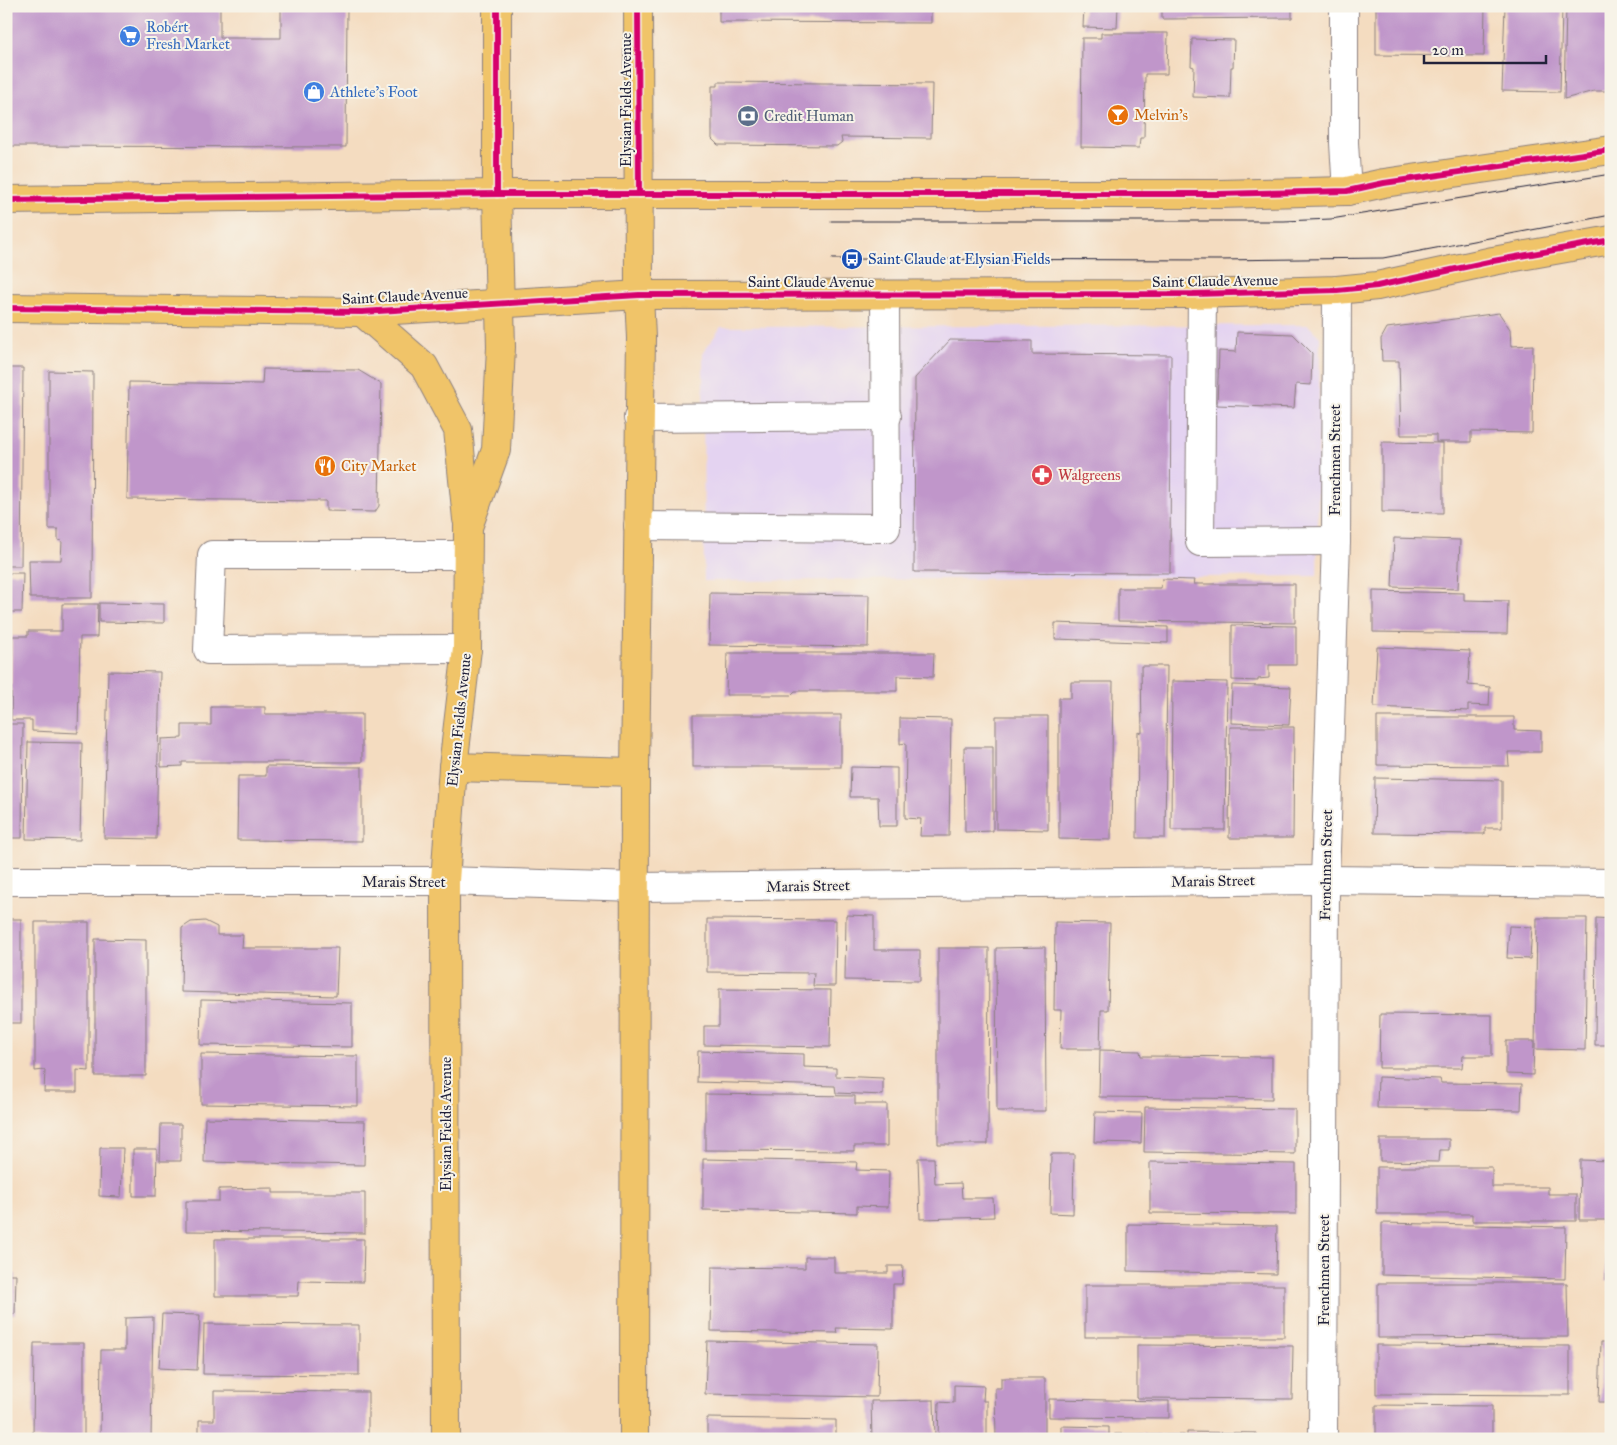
<svg xmlns="http://www.w3.org/2000/svg" width="1617" height="1445" font-family="'IM FELL Great Primer',serif">
  <style>
    .built { fill: #e4d3f1 }
    .building { fill: #c096ca }
    .lines { fill: none; stroke-linecap: round; stroke-linejoin: round }
    .minor-casing { stroke: #8b7f7e; stroke-width: 30 }
    .major-casing { stroke: #8b7f7e; stroke-width: 30 }
    .minor { stroke: #fff; stroke-width: 28 }
    .major { stroke: #f0c469; stroke-width: 28 }
    .tram { stroke: #22223b; stroke-width: 1 }
    .cycleway-casing { stroke: #f7f3e8; stroke-width: 9 }
    .cycleway { stroke: #d6006c; stroke-width: 6 }
    .labels { text-anchor: middle; dominant-baseline: central; stroke-width: 4; stroke-linejoin: round; paint-order: stroke }
    .shop-label { font-size: 15px; fill: #366cbe; stroke: #f7f3e8; text-anchor: start }
    .street-label { font-size: 15px; fill: #22223b; stroke: #f7f3e8 }
    .food-label { font-size: 15px; fill: #c56008; stroke: #f7f3e8; text-anchor: start }
    .service-label { font-size: 15px; fill: #4e5e75; stroke: #f7f3e8; text-anchor: start }
    .transit-label { font-size: 15px; fill: #164399; stroke: #f7f3e8; text-anchor: start }
    .health-label { font-size: 15px; fill: #be3a42; stroke: #f7f3e8; text-anchor: start }
  </style>
  <rect width="100%" height="100%" fill="#f7f3e8"/>
  <filter id="ink" filterUnits="userSpaceOnUse"><feTurbulence type="fractalNoise" baseFrequency=".02" numOctaves="2"/><feDisplacementMap in="SourceGraphic" scale="10" xChannelSelector="R" yChannelSelector="G"/><feConvolveMatrix kernelMatrix="1 2 1 2 8 2 1 2 1" color-interpolation-filters="sRGB"/></filter>
  <filter id="wash" filterUnits="userSpaceOnUse"><feTurbulence type="fractalNoise" baseFrequency=".0096" numOctaves="4" result="noise"/><feDisplacementMap in="SourceGraphic" scale="20" xChannelSelector="R" yChannelSelector="G"/><feGaussianBlur stdDeviation="1.12" result="paint"/><feColorMatrix in="noise" values="0 0 0 0 0 0 0 0 0 0 0 0 0 0 0 0 0 1.4 0 .05"/><feComposite in="paint" operator="in"/></filter>
  <g filter="url(#wash)">
    <rect width="100%" height="100%" fill="#f4dcc0"/>
    <polygon class="built" points="1308,325 1320,337 1317,576 704,581 703,353 721,327"/>
    <g id="blocks">
      <g class="building">
        <polygon points="6,6 220,6 220,38 281,38 281,6 347,6 346,147 6,146"/>
        <polygon points="719,6 931,6 931,23 719,22"/>
        <polygon points="1084,6 1118,6 1117,28 1083,27"/>
        <polygon points="1162,6 1292,6 1292,18 1162,19"/>
        <polygon points="1376,6 1485,6 1484,56 1376,55"/>
        <polygon points="1505,6 1562,6 1560,92 1502,91"/>
        <polygon points="1566,6 1611,6 1611,91 1594,91 1564,99"/>
        <polygon points="1101,33 1168,33 1167,74 1145,74 1144,138 1140,138 1139,148 1081,147 1082,38 1101,38"/>
        <polygon points="1192,39 1234,40 1233,67 1231,67 1230,98 1193,97 1194,67 1191,66"/>
        <polygon points="718,82 932,84 931,138 841,137 842,142 837,146 718,145 712,139 712,86 718,86"/>
        <polygon points="1499,313 1510,329 1511,346 1533,345 1532,433 1471,432 1471,442 1436,442 1436,435 1401,435 1399,361 1382,361 1381,339 1387,328"/>
        <polygon points="1237,332 1293,334 1312,353 1311,385 1296,384 1294,408 1217,405 1219,351 1236,352"/>
        <polygon points="950,340 1032,341 1032,354 1171,355 1170,573 914,572 915,378"/>
        <polygon points="6,368 23,368 21,566 6,566"/>
        <polygon points="263,369 358,370 381,384 379,506 375,512 326,511 326,501 127,499 129,382 262,384"/>
        <polygon points="49,371 93,372 92,598 30,598 29,560 61,560 62,541 58,540 58,529 49,529"/>
        <polygon points="1382,442 1443,443 1443,513 1382,512"/>
        <polygon points="1394,538 1460,540 1458,589 1392,587"/>
        <polygon points="6,573 23,573 22,612 6,612"/>
        <polygon points="1162,579 1195,580 1194,584 1295,584 1295,623 1118,621 1118,588 1161,588"/>
        <polygon points="1373,591 1464,593 1464,600 1508,601 1507,634 1373,632"/>
        <polygon points="710,593 869,595 868,647 709,645"/>
        <polygon points="99,603 164,604 164,623 99,622"/>
        <polygon points="62,604 98,604 97,637 80,637 78,733 32,731 32,720 11,720 12,636 28,636 28,631 62,631"/>
        <polygon points="1055,623 1168,627 1168,643 1055,639"/>
        <polygon points="1232,625 1296,626 1296,665 1269,665 1269,678 1258,679 1258,681 1232,680"/>
        <polygon points="1377,647 1470,651 1468,685 1490,687 1489,706 1468,705 1468,711 1374,707"/>
        <polygon points="727,653 934,653 933,677 897,676 897,691 795,691 791,695 726,695"/>
        <polygon points="1141,666 1167,666 1165,838 1137,838 1138,732 1142,733"/>
        <polygon points="108,671 160,672 156,839 104,838"/>
        <polygon points="1172,681 1227,682 1225,830 1171,830"/>
        <polygon points="1071,682 1113,682 1111,840 1059,839 1059,698 1071,698"/>
        <polygon points="1232,685 1291,687 1289,725 1231,723"/>
        <polygon points="211,707 265,707 265,714 362,714 362,762 182,762 182,766 161,767 161,739 182,738 182,725 211,725"/>
        <rect x="693" y="715" width="148" height="52"/>
        <polygon points="996,716 1048,716 1048,830 996,829"/>
        <polygon points="1377,717 1514,717 1514,730 1541,731 1541,752 1508,752 1509,766 1377,765"/>
        <polygon points="900,718 951,719 949,836 920,836 921,819 905,818 906,743 900,744"/>
        <polygon points="6,724 23,724 22,838 6,838"/>
        <polygon points="1230,727 1294,727 1293,838 1229,838"/>
        <polygon points="28,742 82,743 80,840 26,839"/>
        <polygon points="964,747 993,747 993,831 965,832"/>
        <polygon points="266,766 362,767 362,841 237,840 238,776 266,776"/>
        <polygon points="851,767 897,768 897,826 879,826 878,797 850,797"/>
        <polygon points="1375,778 1502,780 1502,828 1485,828 1485,834 1374,833"/>
        <polygon points="846,915 874,916 874,950 920,950 920,981 845,980"/>
        <polygon points="1537,918 1587,918 1585,1050 1535,1049"/>
        <polygon points="1596,918 1611,919 1611,1045 1595,1045"/>
        <rect x="6" y="919" width="15" height="104"/>
        <polygon points="707,919 836,920 835,986 813,986 814,973 707,972"/>
        <polygon points="205,921 217,927 217,935 243,935 242,948 338,948 336,996 181,992 182,928 191,922"/>
        <polygon points="35,922 89,922 89,1071 77,1070 77,1092 44,1092 45,1070 35,1071"/>
        <polygon points="1055,922 1110,923 1108,1010 1101,1010 1100,1049 1060,1049 1061,1010 1054,1010"/>
        <polygon points="1509,926 1532,927 1530,959 1507,958"/>
        <polygon points="95,939 146,940 146,1076 95,1076"/>
        <polygon points="1045,947 1046,1111 997,1111 996,948"/>
        <polygon points="938,948 989,948 988,1144 938,1144"/>
        <polygon points="719,989 831,990 830,1047 704,1045 704,1026 719,1026"/>
        <polygon points="201,1000 352,1003 352,1047 200,1045"/>
        <polygon points="1380,1014 1492,1015 1492,1056 1463,1056 1462,1068 1379,1068"/>
        <polygon points="1506,1041 1534,1041 1533,1075 1506,1074"/>
        <polygon points="1100,1050 1140,1051 1141,1056 1272,1057 1272,1099 1099,1097"/>
        <polygon points="698,1051 804,1054 804,1067 836,1068 836,1076 883,1078 883,1095 836,1093 835,1086 697,1082"/>
        <polygon points="201,1054 358,1056 358,1106 201,1104"/>
        <polygon points="1378,1077 1440,1079 1441,1083 1522,1084 1521,1110 1377,1108"/>
        <polygon points="705,1094 855,1096 855,1104 887,1104 887,1146 854,1146 854,1151 705,1150"/>
        <polygon points="1145,1107 1295,1109 1295,1154 1144,1152"/>
        <polygon points="1095,1112 1142,1113 1141,1143 1094,1142"/>
        <polygon points="205,1118 365,1121 364,1165 204,1162"/>
        <polygon points="161,1124 181,1124 181,1161 160,1161"/>
        <polygon points="1380,1139 1449,1139 1449,1150 1440,1150 1439,1162 1380,1161"/>
        <polygon points="100,1148 123,1148 121,1197 99,1196"/>
        <polygon points="133,1149 157,1149 156,1196 133,1196"/>
        <polygon points="1051,1154 1074,1154 1073,1214 1050,1213"/>
        <polygon points="918,1158 934,1158 935,1184 961,1183 962,1198 993,1198 994,1217 920,1219"/>
        <polygon points="703,1159 857,1162 856,1170 889,1171 888,1207 857,1206 857,1213 703,1210"/>
        <polygon points="1580,1160 1611,1161 1611,1281 1606,1281 1607,1220 1579,1220"/>
        <polygon points="1150,1162 1296,1164 1296,1214 1150,1213"/>
        <polygon points="1377,1167 1492,1167 1492,1187 1548,1187 1548,1194 1576,1194 1576,1221 1472,1221 1472,1214 1377,1214"/>
        <polygon points="273,1188 273,1193 365,1193 365,1233 186,1231 186,1201 219,1201 219,1189"/>
        <polygon points="1382,1223 1566,1227 1565,1279 1382,1275"/>
        <polygon points="1128,1224 1277,1226 1276,1274 1128,1271"/>
        <polygon points="215,1239 364,1239 363,1282 299,1281 298,1296 215,1296"/>
        <polygon points="805,1257 834,1257 834,1273 888,1273 888,1266 903,1266 902,1284 893,1284 893,1329 836,1328 837,1333 711,1331 712,1267 805,1268"/>
        <polygon points="6,1274 16,1274 15,1314 6,1314"/>
        <polygon points="1378,1283 1567,1283 1568,1337 1378,1338"/>
        <rect x="1085" y="1285" width="199" height="52"/>
        <polygon points="162,1314 200,1315 197,1370 159,1368"/>
        <polygon points="153,1317 151,1439 100,1439 101,1350 125,1350 125,1318"/>
        <polygon points="204,1324 359,1325 359,1375 203,1374"/>
        <polygon points="707,1341 878,1344 877,1397 705,1394"/>
        <polygon points="1601,1342 1611,1342 1611,1402 1599,1402"/>
        <polygon points="34,1343 84,1343 84,1439 33,1439"/>
        <polygon points="1137,1345 1293,1346 1292,1399 1137,1398"/>
        <polygon points="1376,1345 1570,1346 1570,1395 1376,1394"/>
        <polygon points="1001,1378 1045,1378 1045,1439 996,1439 995,1388 1001,1388"/>
        <polygon points="954,1385 984,1386 983,1401 987,1401 987,1439 938,1439 939,1402 954,1403"/>
        <polygon points="214,1391 368,1392 368,1439 199,1439 199,1420 214,1420"/>
        <polygon points="1049,1399 1169,1401 1169,1418 1049,1417"/>
        <polygon points="934,1400 935,1439 872,1439 871,1401"/>
        <polygon points="1376,1405 1492,1406 1492,1439 1376,1439"/>
        <polygon points="707,1418 836,1420 836,1439 707,1439"/>
        <polygon points="1061,1426 1109,1427 1109,1439 1061,1439"/>
        <polygon points="1187,1432 1256,1433 1256,1439 1187,1439"/>
        <rect x="1115" y="1434" width="30" height="5"/>
        <rect x="1147" y="1435" width="37" height="4"/>
      </g>
    </g>
  </g>
  <g filter="url(#ink)">
    <use href="#blocks" fill-opacity="0" stroke="#8b7f7e" stroke-width="1"/>
    <g class="lines">
      <g class="minor-casing">
        <g id="minor">
          <polyline points="1344,6 1344,143 1347,191"/>
          <polyline points="1202,294 1200,542 1336,541"/>
          <polyline points="638,418 887,416"/>
          <polyline points="638,526 886,528 885,295"/>
          <polyline points="467,649 208,650 212,555 467,555"/>
          <polyline points="6,881 445,881 636,887 1325,880 1611,883"/>
          <polyline points="1323,1439 1325,880 1336,541 1337,290"/>
        </g>
      </g>
      <g class="major-casing">
        <g id="major">
          <polyline points="6,200 497,194 1218,194 1347,191 1384,183 1611,150"/>
          <polyline points="6,308 362,312 639,295 1193,294 1337,290 1377,286 1493,261 1611,240"/>
          <polyline points="362,312 424,366 458,430 467,519"/>
          <polyline points="453,767 635,772"/>
          <polyline points="446,1439 445,881 453,767 467,649 468,527 496,450 501,347 497,194 497,6"/>
          <polyline points="634,1439 635,772 641,338 639,295 638,6"/>
        </g>
      </g>
      <use href="#minor" class="minor"/>
      <use href="#major" class="major"/>
      <g class="tram">
        <polyline points="831,221 1284,221 1331,219 1611,174"/>
        <polyline points="832,259 1218,260 1383,258 1611,215"/>
      </g>
      <g class="cycleway-casing">
        <g id="cycleway">
          <polyline points="497,6 497,194"/>
          <polyline points="638,6 639,194"/>
          <polyline points="6,200 497,194 1218,194 1347,191 1384,183 1611,150"/>
          <polyline points="6,308 362,312 639,295 1193,294 1337,290 1377,286 1493,261 1611,240"/>
        </g>
      </g>
      <use href="#cycleway" class="cycleway"/>
    </g>
  </g>
  <defs>
    <g id="supermarket-disc" transform="scale(1.125)"><circle r="9.5" fill="#3f7fe0" stroke="#f7f3e8"/><path d="M-6-5.5h2.5l.6 2H6L4.5 2H-2.5L-4.4-4H-6ZM-1.5 3.2a1.3 1.3 0 1 0 .1 0ZM3 3.2a1.3 1.3 0 1 0 .1 0Z" fill="#fff"/></g>
    <g id="shop-disc" transform="scale(1.125)"><circle r="9.5" fill="#3f7fe0" stroke="#f7f3e8"/><path d="M-5-2.5h2.3a2.7 3.5 0 0 1 5.4 0H5L5.5 6h-11ZM-1.5-2.5h3a1.5 2.3 0 0 0-3 0Z" fill="#fff"/></g>
    <g id="bar-disc" transform="scale(1.125)"><circle r="9.5" fill="#e8710a" stroke="#f7f3e8"/><path d="M-6-5H6L.8 .8V4.5H3.5V6h-7V4.5H-.8V.8Z" fill="#fff"/></g>
    <g id="bank-disc" transform="scale(1.125)"><circle r="9.5" fill="#5c6f8a" stroke="#f7f3e8"/><path d="M-6-4H6V4H-6ZM0-2.3a2.3 2.3 0 1 0 0 4.6a2.3 2.3 0 1 0 0-4.6Z" fill="#fff"/></g>
    <g id="bus-disc" transform="scale(1.125)"><circle r="9.5" fill="#1a4fb4" stroke="#f7f3e8"/><path d="M-5-6H5V4H4V6H2V4H-2V6H-4V4H-5ZM-3.5-4V0h7V-4ZM-3.5 1.2v1.5H-2V1.2ZM2 1.2v1.5H3.5V1.2Z" fill="#fff"/></g>
    <g id="restaurant-disc" transform="scale(1.125)"><circle r="9.5" fill="#e8710a" stroke="#f7f3e8"/><path d="M-5-6h1v4h1v-4h1v4h1v-4h1v5L-1.5 .5V6h-2V.5L-5-1ZM5-6V6H3V1.5H1.5Q1.5-4 5-6Z" fill="#fff"/></g>
    <g id="pharmacy-disc" transform="scale(1.125)"><circle r="9.5" fill="#e0444e" stroke="#f7f3e8"/><path d="M-2-6h4v4h4v4h-4v4h-4v-4h-4v-4h4Z" fill="#fff"/></g>
  </defs>
  <g fill-rule="evenodd">
    <use href="#supermarket-disc" x="130" y="36"/>
    <use href="#shop-disc" x="314" y="92"/>
    <use href="#bar-disc" x="1118" y="115"/>
    <use href="#bank-disc" x="748" y="116"/>
    <use href="#bus-disc" x="852" y="259"/>
    <use href="#restaurant-disc" x="325" y="466"/>
    <use href="#pharmacy-disc" x="1042" y="475"/>
  </g>
  <g class="labels">
    <g class="shop-label">
      <text x="146" y="27">Robért<tspan x="146" dy="17">Fresh Market</tspan></text>
      <text x="330" y="92">Athlete's Foot</text>
    </g>
    <g class="street-label">
      <text transform="translate(626 100) rotate(-90)">Elysian Fields Avenue</text>
      <text transform="translate(1215 281) rotate(-1)">Saint Claude Avenue</text>
      <text x="811" y="282">Saint Claude Avenue</text>
      <text transform="translate(405 296) rotate(-3)">Saint Claude Avenue</text>
      <text transform="translate(1335 460) rotate(-90)">Frenchmen Street</text>
      <text transform="translate(459 720) rotate(-84)">Elysian Fields Avenue</text>
      <text transform="translate(1326 865) rotate(-89)">Frenchmen Street</text>
      <text transform="translate(1213 881) rotate(-1)">Marais Street</text>
      <text x="404" y="882">Marais Street</text>
      <text transform="translate(808 886) rotate(-1)">Marais Street</text>
      <text transform="translate(446 1124) rotate(-90)">Elysian Fields Avenue</text>
      <text transform="translate(1324 1270) rotate(-90)">Frenchmen Street</text>
    </g>
    <g class="food-label">
      <text x="1134" y="115">Melvin's</text>
      <text x="341" y="466">City Market</text>
    </g>
    <g class="service-label">
      <text x="764" y="116">Credit Human</text>
    </g>
    <g class="transit-label">
      <text x="868" y="259">Saint Claude at Elysian Fields</text>
    </g>
    <g class="health-label">
      <text x="1058" y="475">Walgreens</text>
    </g>
  </g>
  <rect width="1617" height="1445" fill="none" stroke="#f7f3e8" stroke-width="25"/>
  <path d="M1424 55v8h122v-8" fill="none" stroke="#22223b" stroke-width="2.5"/>
  <text x="1432" y="55" font-size="15" fill="#22223b" stroke="#f7f3e8" stroke-width="4" paint-order="stroke">20 m</text>
</svg>
